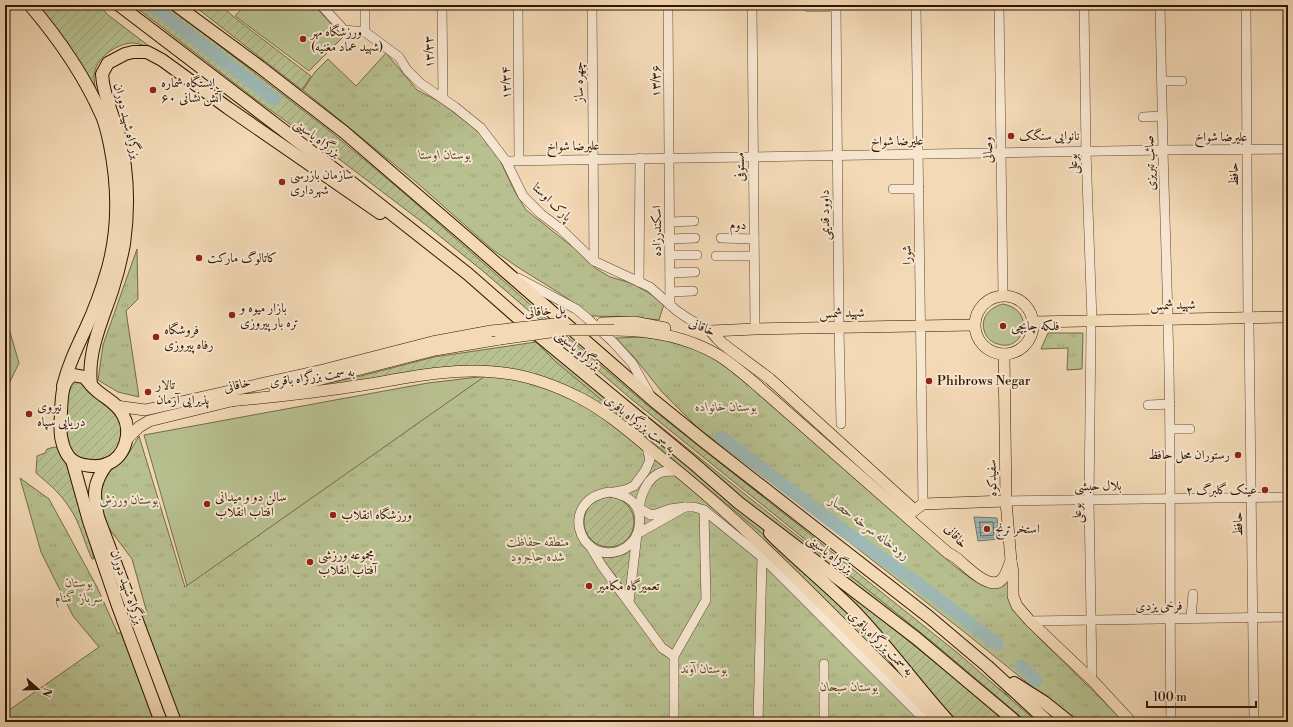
<svg xmlns="http://www.w3.org/2000/svg" width="1293" height="727" font-family="'Libre Bodoni',Amiri,serif">
  <style>
    .grass { fill: #b8c090; stroke: #746b49 }
    .park { fill: url(#park-tufts); stroke: #746b49 }
    .garden { fill: url(#garden-furrows); stroke: #746b49 }
    .water { fill: url(#water-rules); stroke: #72786e }
    .lines { fill: none; stroke-linecap: round; stroke-linejoin: round }
    .shore { stroke: #67685c; stroke-width: 1 }
    .river { stroke: #9eb9b6; stroke-width: 13 }
    .minor-casing { stroke: #61472f; stroke-width: 10 }
    .major-casing { stroke: #301602; stroke-width: 12 }
    .highway-casing { stroke: #301602; stroke-width: 14 }
    .minor { stroke: #f7e6d0; stroke-width: 9 }
    .major { stroke: #f3d9b6; stroke-width: 11 }
    .highway { stroke: #f3d9b6; stroke-width: 12 }
    .major-bridge-casing { stroke: #301602; stroke-width: 12; stroke-linecap: butt }
    .major-bridge { stroke: #f3d9b6; stroke-width: 11 }
    .poi-dot { fill: #8f2418; stroke: #f7e6d0; stroke-width: 1.5 }
    .labels { text-anchor: middle; dominant-baseline: central; stroke-width: 4; stroke-linejoin: round; paint-order: stroke }
    .poi-label { font-size: 13px; fill: #301602; stroke: #f7e6d0; text-anchor: start }
    .street-label { font-size: 13px; fill: #301602; stroke: #f7e6d0 }
    .park-label { font-size: 13px; font-style: italic; fill: #59492d; stroke: #f7e6d0 }
    .water-label { font-size: 14px; font-style: italic; fill: #564f41; stroke: #f7e6d0 }
  </style>
  <defs>
    <pattern id="park-tufts" width="24" height="20" patternUnits="userSpaceOnUse"><rect width="24" height="20" fill="#b8c090"/><path d="M3 7l-1-3M5 7V3M7 7l1-3M15 17l-1-3M17 17v-4M19 17l1-3" fill="none" stroke="#9ea47b"/></pattern>
    <pattern id="garden-furrows" width="10" height="10" patternUnits="userSpaceOnUse"><rect width="10" height="10" fill="#b8c090"/><path d="M-1 1l2-2M0 10L10 0M9 11l2-2" fill="none" stroke="#9ea47b"/></pattern>
    <pattern id="water-rules" width="6" height="5" patternUnits="userSpaceOnUse"><rect width="6" height="5" fill="#9eb9b6"/><path d="M0 2.5h6" fill="none" stroke="#889e9b"/></pattern>
  </defs>
  <rect width="100%" height="100%" fill="#f3d9b6"/>
  <filter id="stains"><feTurbulence type="fractalNoise" baseFrequency=".005" numOctaves="4"/><feColorMatrix values="0 0 0 0 .2 0 0 0 0 .09 0 0 0 0 .02 0 0 0 .5 -.17"/></filter>
  <radialGradient id="worn" r=".72"><stop offset=".6" stop-color="#630" stop-opacity="0"/><stop offset="1" stop-color="#630" stop-opacity=".3"/></radialGradient>
  <g class="grass">
    <polygon points="245,5 314,5 343,37 309,71 235,16"/>
    <path d="M1003,304C1037,310 1024,353 998,344C992,343 987,338 985,333C979,318 990,307 1003,304Z"/>
    <polygon points="5,315 19,363 5,392"/>
    <polygon points="495,375 226,722 144,435 428,383"/>
  </g>
  <g class="park">
    <polygon points="386,53 417,90 438,101 452,111 473,127 488,141 497,154 515,192 526,210 574,248 595,268 610,277 631,283 649,293 664,304 659,320 633,317 591,316 564,296 516,266 493,250 416,182 303,90 315,72 328,59 356,86"/>
    <polygon points="137,249 138,299 126,311 139,397 118,392 98,380 103,345"/>
    <polygon points="1048,333 1083,333 1082,369 1067,370 1068,348 1041,349"/>
    <polygon points="545,334 796,535 1006,694 1030,722 5,722 5,713 99,647 73,616 41,552 20,478 49,499 97,587 118,634 147,613 132,559 108,527 102,511 100,489 106,474 123,461 129,453 139,436 185,587"/>
    <path d="M644,337L679,342L715,358L733,372C790,421 848,471 905,521C928,541 955,571 982,585C990,589 1005,588 1008,578L1020,618L1039,638L1125,722H1076L963,631L821,520L698,428L662,392L634,357L616,338Z"/>
  </g>
  <g class="garden">
    <path d="M36,5H99L108,15L153,49C147,47 139,43 132,43C116,44 95,58 94,76C94,85 97,95 99,103Z"/>
    <polygon points="133,5 167,5 331,132 404,193 549,321 647,405 806,531 860,575 959,654 1037,722 1027,722 936,645 630,398 484,272 426,225 343,162 259,102"/>
    <polygon points="193,5 221,5 235,18 311,76 302,90"/>
    <polygon points="536,342 556,362 782,550 844,606 928,703 888,666 601,407 495,368 277,394 357,377 434,357"/>
    <path d="M78,378C91,390 110,403 120,418C122,422 122,428 122,433C124,463 76,470 66,442C64,436 66,403 67,396C68,390 71,384 73,379Z"/>
    <path d="M54,447L58,448L72,474L94,559H92C84,542 80,522 69,507C60,493 49,484 36,473L37,456L45,453L47,449Z"/>
    <circle cx="609" cy="522" r="25"/>
    <path d="M632,549L627,591L601,557C614,558 622,557 632,549Z"/>
    <polygon points="825,574 973,693 1005,722 954,722 837,590"/>
  </g>
  <polygon class="water" points="974,517 997,518 999,539 978,541"/>
  <g class="lines">
    <polygon class="shore" points="980,522 993,522 994,535 981,536"/>
    <g class="river">
      <polyline points="151,5 274,99"/>
      <polyline points="721,437 844,531 912,579 997,644"/>
      <polyline points="1021,666 1036,680"/>
    </g>
    <g class="minor-casing">
      <g id="minor">
        <polyline points="321,5 344,30 365,32"/>
        <polyline points="365,5 365,32"/>
        <polyline points="442,5 443,98"/>
        <polyline points="518,5 519,160"/>
        <polyline points="592,5 594,261"/>
        <polyline points="668,5 670,305"/>
        <polyline points="752,5 755,329"/>
        <polyline points="836,5 839,327 841,424"/>
        <polyline points="916,5 923,504"/>
        <polyline points="999,5 1003,295"/>
        <polyline points="1084,5 1086,151 1092,321"/>
        <polyline points="1160,5 1163,150 1168,319"/>
        <polyline points="1246,5 1248,318"/>
        <polyline points="808,7 836,7"/>
        <polyline points="365,32 399,57 407,70 420,83 455,107 481,128 506,161 523,196 541,214 561,229 594,261 650,287 677,311 689,319 711,331"/>
        <polyline points="1162,81 1182,81"/>
        <polyline points="1143,117 1162,116"/>
        <polyline points="506,161 1163,150 1288,149"/>
        <polyline points="893,189 919,189"/>
        <polyline points="670,222 694,221"/>
        <polyline points="721,238 754,239"/>
        <polyline points="670,239 695,238"/>
        <polyline points="670,255 697,255"/>
        <polyline points="716,256 754,256"/>
        <polyline points="670,273 695,272"/>
        <polyline points="518,278 576,309 588,319 613,342 632,363 650,395"/>
        <polyline points="639,282 640,158"/>
        <polyline points="670,292 693,291"/>
        <polyline points="1249,325 1254,722"/>
        <path d="M1168,326C1172,458 1169,590 1171,722"/>
        <polyline points="1091,328 1089,500 1092,674"/>
        <polyline points="1148,405 1170,404"/>
        <polyline points="1171,429 1190,429"/>
        <path d="M610,492C633,496 644,508 638,532C635,540 628,548 619,551C578,564 558,499 610,492Z"/>
        <polyline points="614,492 625,490 634,486 645,471 650,460 647,447"/>
        <polyline points="1006,501 1288,497"/>
        <polyline points="685,507 694,507 704,510 762,557 927,722"/>
        <polyline points="590,546 602,566 662,648 674,656"/>
        <path d="M629,602L637,534L685,507L670,509L656,514L651,515L639,508C641,495 647,477 662,472C667,471 673,471 678,471"/>
        <polyline points="1191,618 1193,594"/>
        <polyline points="1030,621 1288,617"/>
        <polyline points="824,664 824,722"/>
        <polyline points="674,722 674,656 706,600 704,510"/>
        <polyline points="758,722 762,557"/>
      </g>
    </g>
    <g class="major-casing">
      <g id="major">
        <circle cx="1004" cy="325" r="29"/>
        <polyline points="1034,322 1288,317"/>
        <polyline points="602,323 634,322 665,328"/>
        <path d="M614,330C650,330 687,337 718,355C730,362 741,372 752,381L948,553C952,555 957,558 961,562C969,569 993,593 1003,578C1007,574 1008,566 1011,561"/>
        <polyline points="711,331 717,338 723,344 770,379 910,506 912,512"/>
        <polyline points="711,331 755,329 974,325"/>
        <polyline points="1004,354 1006,501 1011,561 1013,572 1013,596 1017,606 1030,621 1094,682 1131,722"/>
        <polyline points="275,391 435,350 500,339"/>
        <path d="M228,401C274,397 318,392 363,385C406,378 450,368 494,372C525,374 555,385 582,399C612,415 637,439 664,460C764,539 849,634 941,722"/>
        <polyline points="116,406 145,410 323,370 432,342 491,331"/>
        <polyline points="127,439 139,427 149,421 235,400"/>
        <polyline points="912,512 923,504 1006,501"/>
      </g>
    </g>
    <g class="highway-casing">
      <g id="highway">
        <path d="M30,5C59,39 84,75 102,116C106,125 108,136 110,145C118,185 119,228 108,268C102,289 94,311 85,330C76,349 68,366 63,386"/>
        <polyline points="119,5 346,178 468,274 525,324 692,462 739,503 916,638 1016,722"/>
        <polyline points="176,5 260,67 344,132 466,237 653,400 706,443 929,617 987,666 1048,722"/>
        <path d="M73,375L84,377C88,381 91,386 96,390C105,398 117,403 123,415C132,431 126,457 107,464C98,468 80,466 72,460C67,456 63,447 62,441C59,432 61,420 61,411C62,398 61,382 73,375Z"/>
        <path d="M91,385C87,352 102,321 112,291C117,276 121,260 124,244C129,208 128,170 119,135C114,118 106,101 103,83L102,74L108,63L125,54L133,52H147L162,60L228,108L380,213"/>
        <polyline points="72,460 89,521 118,606 161,722"/>
        <path d="M107,464C93,483 93,494 98,517L175,722"/>
        <path d="M770,533C797,560 827,584 854,611C888,646 916,686 949,722"/>
        <polyline points="1014,683 1044,702 1069,722"/>
      </g>
    </g>
    <use href="#minor" class="minor"/>
    <use href="#major" class="major"/>
    <use href="#highway" class="highway"/>
    <g class="major-bridge-casing">
      <g id="major-bridge">
        <polyline points="491,331 564,323"/>
        <polyline points="500,339 565,330 614,330"/>
      </g>
    </g>
    <use href="#major-bridge" class="major-bridge"/>
  </g>
  <g class="poi-dot">
    <circle cx="303" cy="39" r="4"/>
    <circle cx="153" cy="90" r="4"/>
    <circle cx="1011" cy="136" r="4"/>
    <circle cx="282" cy="182" r="4"/>
    <circle cx="199" cy="258" r="4"/>
    <circle cx="232" cy="315" r="4"/>
    <circle cx="1003" cy="326" r="4"/>
    <circle cx="156" cy="337" r="4"/>
    <circle cx="929" cy="381" r="4"/>
    <circle cx="148" cy="392" r="4"/>
    <circle cx="29" cy="414" r="4"/>
    <circle cx="1238" cy="455" r="4"/>
    <circle cx="1265" cy="490" r="4"/>
    <circle cx="207" cy="504" r="4"/>
    <circle cx="333" cy="515" r="4"/>
    <circle cx="987" cy="529" r="4"/>
    <circle cx="310" cy="562" r="4"/>
    <circle cx="589" cy="586" r="4"/>
  </g>
  <g class="labels">
    <g class="poi-label">
      <text x="311" y="32">ورزشگاه مهر<tspan x="311" dy="15">(شهید عماد مغنیه)</tspan></text>
      <text x="161" y="83">ایستگاه شماره<tspan x="161" dy="15">۶۰ آتش نشانی</tspan></text>
      <text x="1019" y="136">نانوایی سنگک</text>
      <text x="290" y="175">سازمان بازرسی<tspan x="290" dy="15">شهرداری</tspan></text>
      <text x="207" y="258">کاتالوگ مارکت</text>
      <text x="240" y="308">بازار میوه و<tspan x="240" dy="15">تره بار پیروزی</tspan></text>
      <text x="1011" y="326">فلکه چایچی</text>
      <text x="164" y="330">فروشگاه<tspan x="164" dy="15">رفاه پیروزی</tspan></text>
      <text x="937" y="381">Phibrows Negar</text>
      <text x="156" y="385">تالار<tspan x="156" dy="15">پذیرایی آرمان</tspan></text>
      <text x="37" y="407">نیروی<tspan x="37" dy="15">دریایی سپاه</tspan></text>
      <text x="1230" y="455" text-anchor="end">رستوران محل حافظ</text>
      <text x="1257" y="490" text-anchor="end">عینک گلبرگ ۲</text>
      <text x="215" y="497">سالن دو و میدانی<tspan x="215" dy="15">افتاب انقلاب</tspan></text>
      <text x="341" y="515">ورزشگاه انقلاب</text>
      <text x="995" y="529">استخر ترنج</text>
      <text x="318" y="555">مجموعه ورزشی<tspan x="318" dy="15">آفتاب انقلاب</tspan></text>
      <text x="597" y="586">تعمیرگاه مکامیر</text>
    </g>
    <g class="street-label">
      <text transform="translate(429 52) rotate(-91)">۱۳/۳۳</text>
      <text transform="translate(656 81) rotate(-90)">۱۳/۳۶</text>
      <text transform="translate(579 82) rotate(-90)">چهره ساز</text>
      <text transform="translate(506 83) rotate(-91)">۱۳/۳۴</text>
      <text transform="translate(127 121) rotate(76)">بزرگراه شهید دوران</text>
      <text x="1221" y="137">علیرضا شواخ</text>
      <text transform="translate(317 138) rotate(37)">بزرگراه یاسینی</text>
      <text transform="translate(897 141) rotate(-1)">علیرضا شواخ</text>
      <text transform="translate(573 146) rotate(-1)">علیرضا شواخ</text>
      <text transform="translate(988 150) rotate(-91)">وصالی</text>
      <text transform="translate(1150 163) rotate(-92)">صائب تبریزی</text>
      <text transform="translate(1073 164) rotate(-92)">بوعلی</text>
      <text transform="translate(740 167) rotate(-91)">مستوفی</text>
      <text transform="translate(1234 174) rotate(-90)">حافظ</text>
      <text transform="translate(552 202) rotate(44)">پارک اوستا</text>
      <text transform="translate(825 215) rotate(-91)">داوود قدیمی</text>
      <text transform="translate(738 225) rotate(1)">دوم</text>
      <text transform="translate(657 231) rotate(-90)">اسکندرزاده</text>
      <text transform="translate(907 255) rotate(-91)">شورا</text>
      <text transform="translate(1173 305) rotate(-1)">شهید شمس</text>
      <text transform="translate(545 311) rotate(-5)">پل خاقانی</text>
      <text transform="translate(842 313) rotate(-1)">شهید شمس</text>
      <text transform="translate(702 327) rotate(23)">خاقانی</text>
      <text transform="translate(578 350) rotate(40)">بزرگراه یاسینی</text>
      <text transform="translate(312 377) rotate(-7)">به سمت بزرگراه باقری</text>
      <text transform="translate(237 385) rotate(-13)">خاقانی</text>
      <text transform="translate(640 424) rotate(38)">به سمت بزرگراه باقری</text>
      <text transform="translate(992 478) rotate(-91)">سفیدکوه</text>
      <text transform="translate(1098 486) rotate(-1)">بلال حبشی</text>
      <text transform="translate(1077 513) rotate(-90)">بوعلی</text>
      <text transform="translate(1238 524) rotate(-91)">حافظ</text>
      <text transform="translate(956 536) rotate(48)">خاقانی</text>
      <text transform="translate(830 554) rotate(38)">بزرگراه یاسینی</text>
      <text transform="translate(127 587) rotate(71)">بزرگراه شهید دوران</text>
      <text transform="translate(1159 606) rotate(-1)">فرخی یزدی</text>
      <text transform="translate(881 643) rotate(45)">به سمت بزرگراه باقری</text>
    </g>
    <g class="park-label">
      <text x="445" y="155">بوستان اوستا</text>
      <text x="726" y="407">بوستان خانواده</text>
      <text x="129" y="500">بوستان ورزش</text>
      <text x="538" y="542">منطقه حفاظت<tspan x="538" dy="15">شده جاجرود</tspan></text>
      <text x="79" y="583">بوستان<tspan x="79" dy="15">سرباز گمنام</tspan></text>
      <text x="704" y="669">بوستان آوند</text>
      <text x="849" y="687">بوستان سبحان</text>
    </g>
    <g class="water-label">
      <text transform="translate(869 528) rotate(37)">رودخانه سرخه حصار</text>
    </g>
  </g>
  <rect width="1293" height="727" fill="none" stroke="#f3d9b6" stroke-width="20"/>
  <rect x="6" y="6" width="1281" height="715" fill="none" stroke="#301602" stroke-width="2"/>
  <rect x="10" y="10" width="1273" height="707" fill="none" stroke="#301602"/>
  <g transform="translate(38 689) rotate(110)" stroke="#f7e6d0" stroke-width="3" paint-order="stroke">
  <path d="M0-3L7 15L0 10L-7 15Z" fill="#301602"/>
  <text y="-6" font-size="11" font-weight="bold" text-anchor="middle" fill="#301602">N</text>
  </g>
  <path d="M1147 701v6h109v-6" fill="none" stroke="#301602" stroke-width="2"/>
  <text x="1153" y="701" font-size="12" fill="#301602" stroke="#f7e6d0" stroke-width="3" paint-order="stroke">100 m</text>
  <rect width="100%" height="100%" filter="url(#stains)"/>
  <rect width="100%" height="100%" fill="url(#worn)"/>
</svg>
